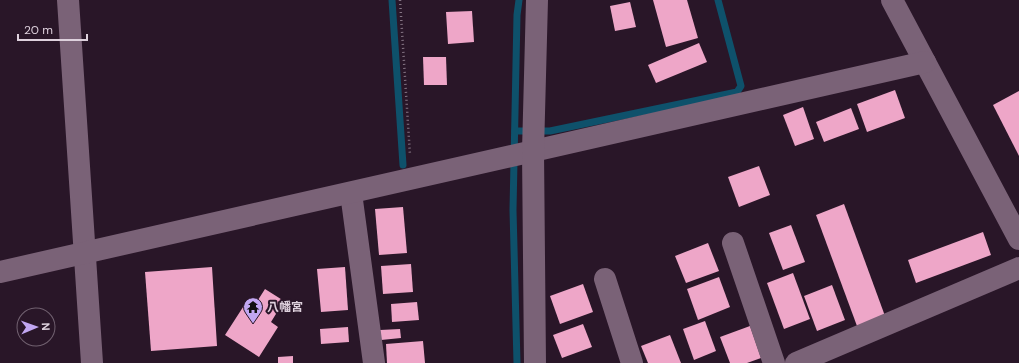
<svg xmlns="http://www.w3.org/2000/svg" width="1019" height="363" font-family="'DM Sans','Noto Sans JP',sans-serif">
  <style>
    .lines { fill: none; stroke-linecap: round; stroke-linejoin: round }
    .stream { stroke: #0e516b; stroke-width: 7 }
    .building { fill: #eea6c8 }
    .path { stroke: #857584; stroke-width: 2.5; stroke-dasharray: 1 3; stroke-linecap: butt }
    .minor { stroke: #7a6277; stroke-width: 22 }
    .labels { text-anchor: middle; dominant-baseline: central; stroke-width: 4; stroke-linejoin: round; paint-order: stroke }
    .poi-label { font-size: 12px; font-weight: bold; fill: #ded1dd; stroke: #291628; text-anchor: start }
  </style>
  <rect width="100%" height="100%" fill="#291628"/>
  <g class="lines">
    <g class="stream">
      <polyline points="392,0 403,165"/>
      <polyline points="515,131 550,131 737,92 741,86 718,0"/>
      <polyline points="517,363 513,210 517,15 519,0"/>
    </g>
  </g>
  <g class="building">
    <polygon points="653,0 687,0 698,38 666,47"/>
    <polygon points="630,2 636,27 615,31 610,6"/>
    <polygon points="472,11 474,42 448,44 446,12"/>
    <polygon points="699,43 707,62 656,83 648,65"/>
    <polygon points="423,57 446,57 447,85 424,85"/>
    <polygon points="895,90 905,118 867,132 857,104"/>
    <polygon points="1019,91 1019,156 993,105"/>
    <polygon points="803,107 814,139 795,146 783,115"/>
    <polygon points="851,108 859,129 824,142 816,122"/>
    <polygon points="759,166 770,195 739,207 728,177"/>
    <polygon points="844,204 885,316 857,326 816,215"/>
    <polygon points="403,207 407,253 379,255 375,209"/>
    <polygon points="791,225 805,262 783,270 769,233"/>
    <polygon points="983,232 991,255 916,283 908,260"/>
    <polygon points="708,243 719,271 686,283 675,256"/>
    <polygon points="411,264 413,292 383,294 381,266"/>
    <polygon points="212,267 217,346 151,351 145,272"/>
    <polygon points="345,267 348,310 321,312 317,269"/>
    <polygon points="793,273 810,319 784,329 767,283"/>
    <polygon points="719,277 730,307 698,320 687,289"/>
    <polygon points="583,284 593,312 560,324 550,296"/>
    <polygon points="832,285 845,320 817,331 804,296"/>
    <polygon points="265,289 284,301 271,322 278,327 259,357 225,335 245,304 251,311"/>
    <polygon points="417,302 419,320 392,322 391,304"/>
    <polygon points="705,321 716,351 694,360 683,329"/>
    <polygon points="583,324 592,347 562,358 553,335"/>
    <polygon points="750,326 761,358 747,363 730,363 720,337"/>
    <polygon points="348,327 349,342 321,344 320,329"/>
    <polygon points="400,329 401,338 381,340 380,330"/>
    <polygon points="670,335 681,363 648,363 641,346"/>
    <polygon points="423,341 425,363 387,363 386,344"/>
    <polygon points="293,356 293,363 278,363 278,357"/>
  </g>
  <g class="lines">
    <polyline class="path" points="400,0 410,155"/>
    <g class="minor">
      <polyline points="68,0 92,363"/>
      <polyline points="892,0 1019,239"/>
      <polyline points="351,193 374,363"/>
      <polyline points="733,243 774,363"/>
      <polyline points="0,272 925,62"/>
      <polyline points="605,279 632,363"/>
      <polyline points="535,363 533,151 537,0"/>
      <polyline points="796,363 1019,268"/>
    </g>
  </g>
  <defs>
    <g id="temple-pin" transform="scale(1)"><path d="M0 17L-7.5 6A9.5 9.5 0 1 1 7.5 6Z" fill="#c2a7f2" stroke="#291628"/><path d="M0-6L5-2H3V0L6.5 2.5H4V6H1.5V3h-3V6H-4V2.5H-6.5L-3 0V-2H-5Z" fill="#111"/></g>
  </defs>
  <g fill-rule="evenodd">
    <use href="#temple-pin" x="253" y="307"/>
  </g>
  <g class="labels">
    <g class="poi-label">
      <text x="267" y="307">八幡宮</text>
    </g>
  </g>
  <g transform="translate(36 327) rotate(88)"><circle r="19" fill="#291628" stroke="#716170"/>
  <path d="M0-3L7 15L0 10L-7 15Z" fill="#c2a7f2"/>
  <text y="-6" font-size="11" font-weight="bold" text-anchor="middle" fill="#ded1dd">N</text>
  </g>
  <path d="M18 34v6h69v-6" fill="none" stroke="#ded1dd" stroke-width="2"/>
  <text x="24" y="34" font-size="12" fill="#ded1dd" stroke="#291628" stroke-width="3" paint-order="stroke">20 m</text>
</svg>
